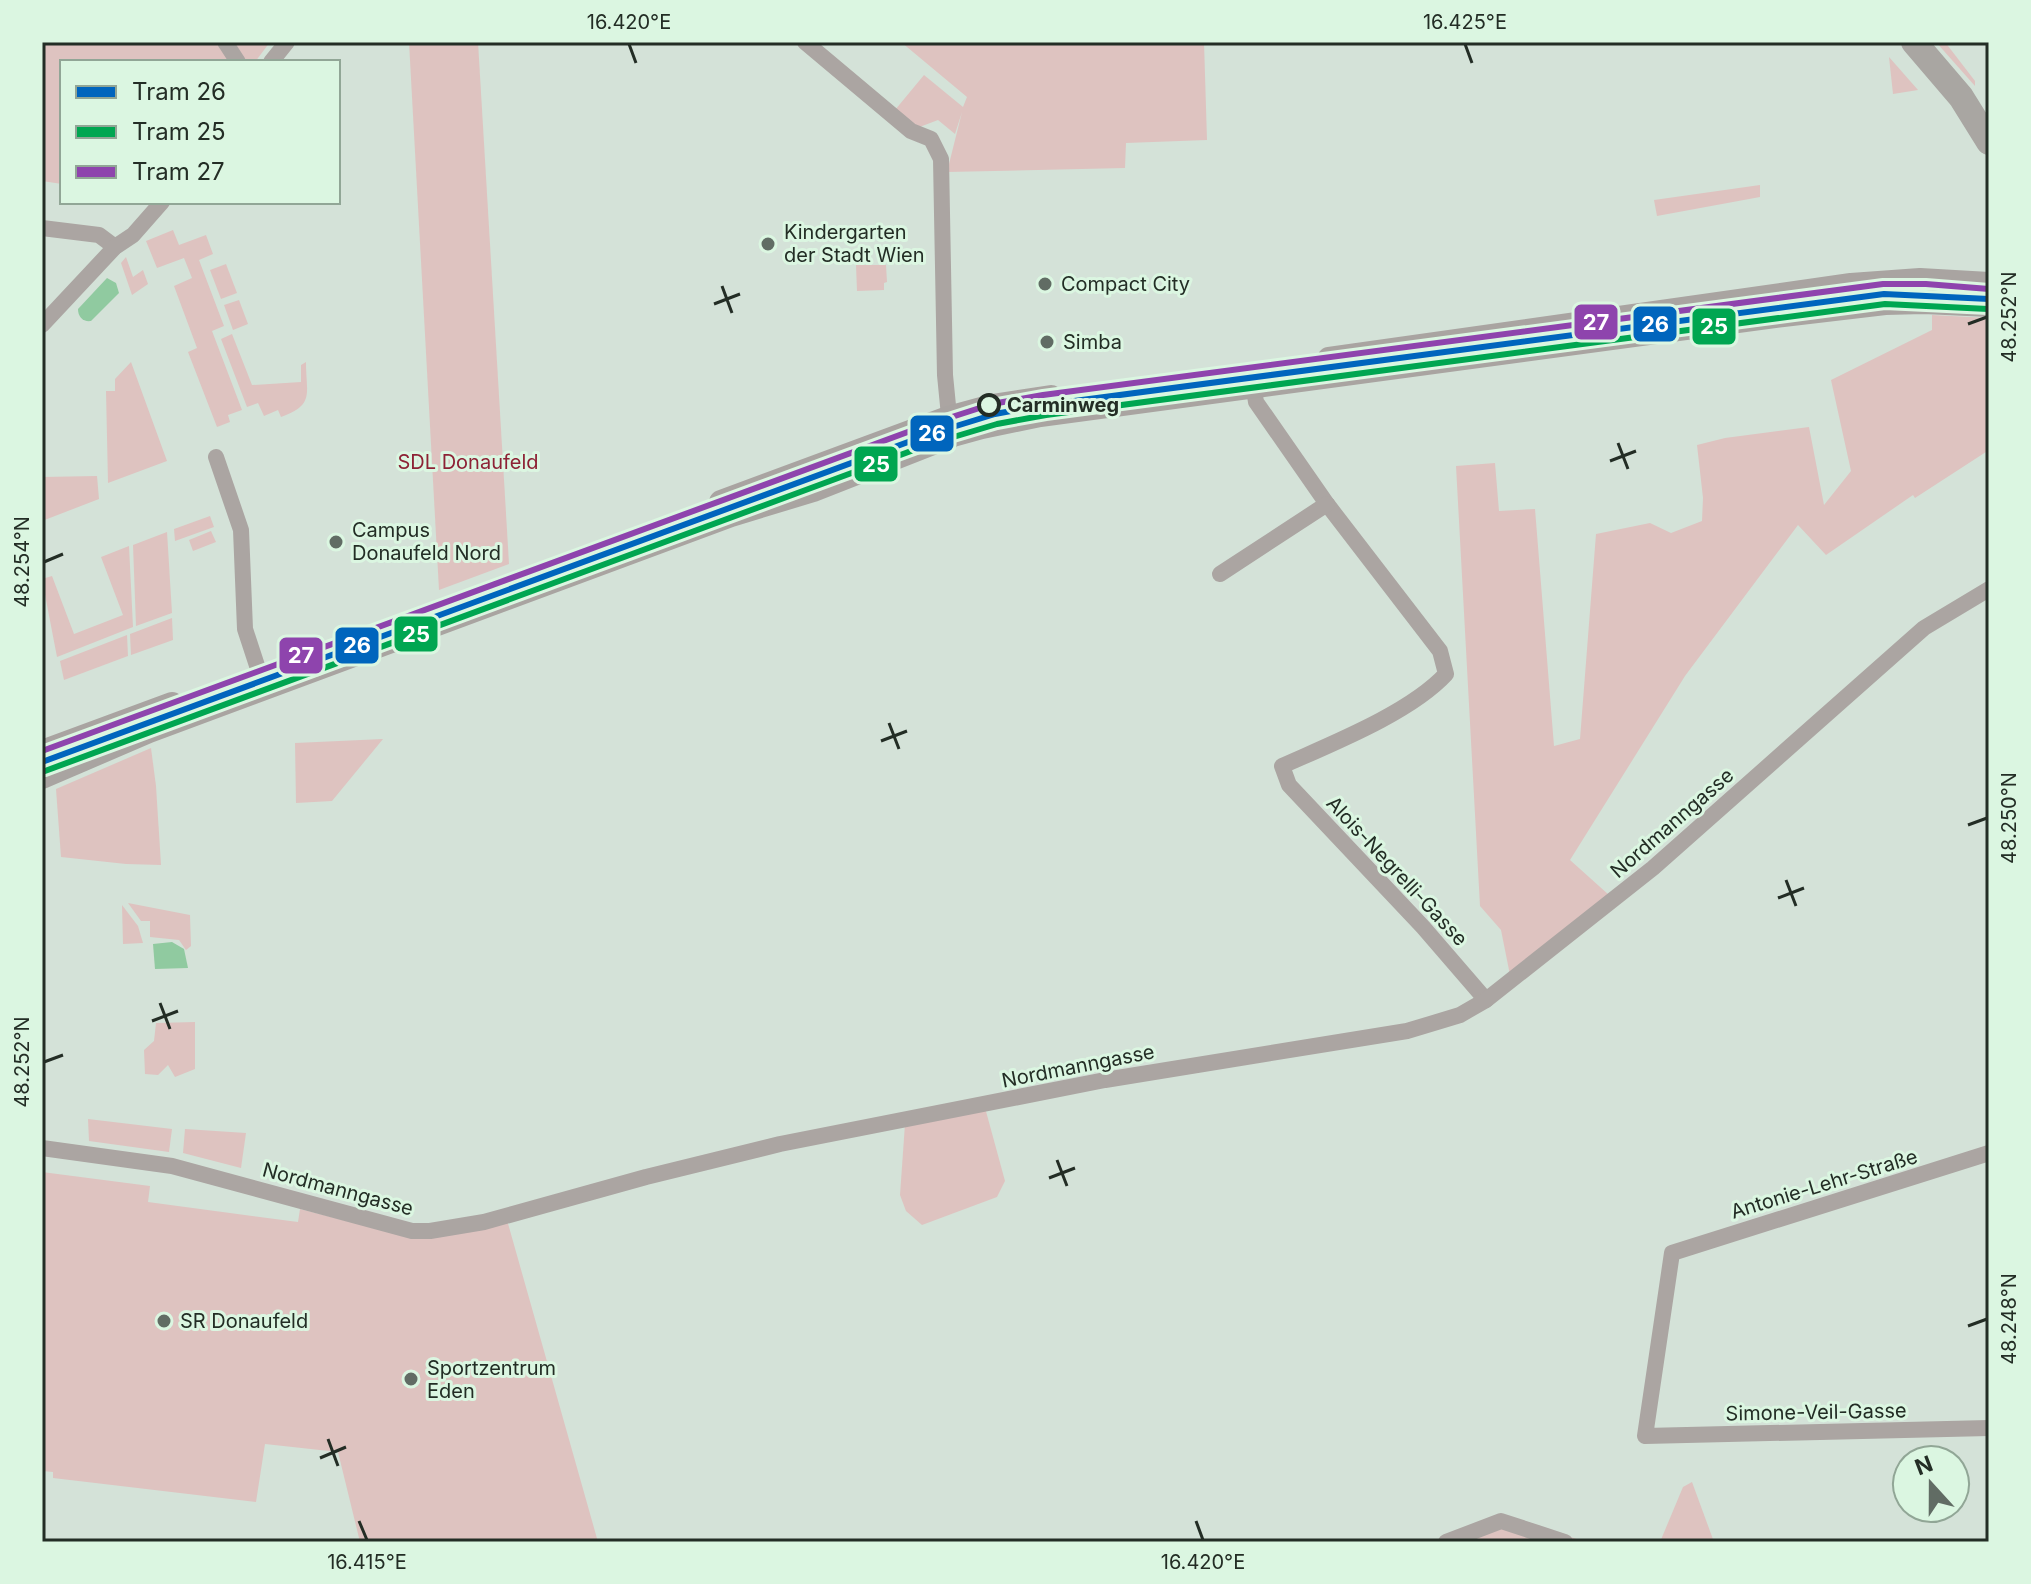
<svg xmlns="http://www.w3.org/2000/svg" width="2031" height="1584" font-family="Inter,sans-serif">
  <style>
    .green { fill: #dec3c0 }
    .water { fill: #90caa0 }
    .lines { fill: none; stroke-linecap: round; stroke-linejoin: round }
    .street { stroke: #aba5a2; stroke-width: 16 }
    .secondary { stroke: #a9a4a1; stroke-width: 24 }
    .primary { stroke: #a9a6a2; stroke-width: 26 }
    .tram-1-casing { stroke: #dbf6e1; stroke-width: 12 }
    .tram-2-casing { stroke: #dbf6e1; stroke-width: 12 }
    .tram-3-casing { stroke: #dbf6e1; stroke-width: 12 }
    .tram-1 { stroke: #0065bd; stroke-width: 6 }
    .tram-2 { stroke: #00a651; stroke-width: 6 }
    .tram-3 { stroke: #8e44ad; stroke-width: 6 }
    .ticks { fill: none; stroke: #232d25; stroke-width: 3 }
    .poi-dot { fill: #616c64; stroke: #dbf6e1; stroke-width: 3 }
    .stop-dot { fill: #dbf6e1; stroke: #232d25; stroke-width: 4 }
    .labels { text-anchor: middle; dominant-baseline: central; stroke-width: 6; stroke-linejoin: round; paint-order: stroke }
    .poi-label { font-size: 20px; fill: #232d25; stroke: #dbf6e1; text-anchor: start }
    .stop-label { font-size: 20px; font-weight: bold; fill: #232d25; stroke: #dbf6e1; text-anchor: start }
    .park-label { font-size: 20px; fill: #8d2235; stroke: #dbf6e1 }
    .street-label { font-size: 20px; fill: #232d25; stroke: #dbf6e1 }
    .line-badge { stroke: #dbf6e1; stroke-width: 3 }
    .badge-label { font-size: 22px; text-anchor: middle; font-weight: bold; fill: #fff }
    .neatline { fill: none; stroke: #232d25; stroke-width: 3 }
    .ticks-label { font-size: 20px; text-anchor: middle; fill: #232d25 }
  </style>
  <rect width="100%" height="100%" fill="#d4e2d8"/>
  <g class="green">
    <polygon points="42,42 270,42 255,62 62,62 62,184 42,181"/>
    <polygon points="409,42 478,42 509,564 439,590"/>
    <polygon points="901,42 1204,42 1207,140 1126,143 1125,168 947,172 962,112 955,134 938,120 917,128 895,110 924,75 963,107 967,97"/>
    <polygon points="1936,42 1945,42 1975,81 1975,86"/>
    <polygon points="1889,57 1918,90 1893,94"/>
    <polygon points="1760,185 1760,197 1657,216 1654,200"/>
    <polygon points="173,230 179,245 206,235 213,254 199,260 224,326 212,331 242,410 228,415 230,422 217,427 188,352 197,348 174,286 192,278 184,258 157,268 146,241"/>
    <polygon points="126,257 133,277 143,270 148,284 132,295 121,263"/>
    <polygon points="226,264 237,293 221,299 210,270"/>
    <polygon points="856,265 886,265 887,282 884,283 884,290 857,291"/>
    <polygon points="239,300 248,324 233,330 224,305"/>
    <polygon points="1932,315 1989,318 1989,450 1915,498 1913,495 1826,555 1798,525 1685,676 1570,860 1609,895 1510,975 1501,930 1480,906 1456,466 1495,463 1499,511 1535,509 1554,746 1580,739 1596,534 1650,523 1671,533 1702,521 1703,498 1697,445 1725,438 1809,427 1824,505 1851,471 1831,380 1932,330"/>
    <path d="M232,334L252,385L301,382V365L306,362C306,394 315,405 281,417L278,410L264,416L258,403L247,407L221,339Z"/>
    <polygon points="131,362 167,461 108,483 106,391 115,391 115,379"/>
    <polygon points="97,476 99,499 42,521 42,477"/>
    <polygon points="210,516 214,527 175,541 174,529"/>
    <polygon points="211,531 216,542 193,551 189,540"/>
    <polygon points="167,532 172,613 136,626 133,545"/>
    <polygon points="129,546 133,627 57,657 42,579 52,576 74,634 123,615 101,557"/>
    <polygon points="172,618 173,640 131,655 130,634"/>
    <polygon points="127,635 128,656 64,680 60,661"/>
    <polygon points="383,739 332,801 296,803 295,743"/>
    <polygon points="151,748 156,786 161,865 126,864 61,857 56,789"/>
    <polygon points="128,903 190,915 191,946 186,950 179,940 150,937 150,921 141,921"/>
    <polygon points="122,905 138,926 143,943 123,944"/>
    <polygon points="195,1022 195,1069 175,1077 168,1065 158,1075 145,1074 144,1050 154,1041 156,1023"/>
    <polygon points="984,1104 1005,1181 997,1197 922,1225 906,1211 900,1195 905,1124"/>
    <polygon points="88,1119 172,1129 169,1152 89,1141"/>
    <polygon points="185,1129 246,1133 241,1168 183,1153"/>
    <polygon points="42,1172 150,1186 148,1202 298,1222 300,1209 413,1238 507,1220 598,1542 360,1542 338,1452 265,1444 256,1502 53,1478 53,1472 42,1471"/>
    <polygon points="1692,1482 1714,1542 1660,1542 1683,1487"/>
    <polygon points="1501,1521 1528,1522 1585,1542 1459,1542"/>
  </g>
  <g class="water">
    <path d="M107,278L116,283L119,293L91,321C83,322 78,317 78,309Z"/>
    <polygon points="172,942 184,949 188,968 155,969 153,944"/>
  </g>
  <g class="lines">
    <g class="street">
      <polyline points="225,42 238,62"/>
      <polyline points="805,42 911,131 931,139 941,159 945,375 950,426"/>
      <polyline points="271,62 287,42"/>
      <polyline points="42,228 99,235 115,247"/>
      <polyline points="42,325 115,247 133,235 162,202"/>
      <path d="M1251,371L1256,402L1327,504L1440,651L1446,674C1410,713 1331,744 1282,766L1289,785L1423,927L1486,1000"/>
      <polyline points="216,457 241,530 245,629 264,687"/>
      <polyline points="1220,574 1327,504"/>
      <polyline points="42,1148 172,1166 412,1231 430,1231 484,1222 646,1177 780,1144 1105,1080 1407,1031 1460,1015 1486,1000 1653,868 1924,628 1989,589"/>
      <polyline points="1989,1153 1672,1253 1645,1436 1989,1428"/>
      <polyline points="1446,1542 1501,1521 1565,1542"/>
    </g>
    <g class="secondary">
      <polyline points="1329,359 1851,285 1920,280 1989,284"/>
      <polyline points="721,502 948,418 992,406 1051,397"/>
      <polyline points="42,752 172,704"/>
      <polyline points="42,777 149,731 731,515 813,490 953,435 982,427 1040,415 1783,315 1885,303 1924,302 1989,305"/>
    </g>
    <polyline class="primary" points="1914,42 1961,97 1989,142"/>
    <g class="tram-1-casing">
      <polyline id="tram-1" points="42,762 927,435 995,414 1044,405 1884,294 1989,299"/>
    </g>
    <g class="tram-2-casing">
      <polyline id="tram-2" points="45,771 930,444 997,424 1046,415 1885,304 1988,309"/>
    </g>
    <g class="tram-3-casing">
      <polyline id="tram-3" points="42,751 924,426 992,404 1043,395 1883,284 1926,284 1989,289"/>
    </g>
    <use href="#tram-1" class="tram-1"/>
    <use href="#tram-2" class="tram-2"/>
    <use href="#tram-3" class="tram-3"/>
  </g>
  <path class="ticks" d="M629,44L636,63M1465,44L1472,63M722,286L732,313M714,304L740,294M1968,324L1987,317M1618,443L1628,469M1610,461L1636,451M44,562L63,554M889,723L899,749M881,741L907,731M1968,825L1987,818M1786,880L1796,906M1778,898L1804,888M160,1003L170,1029M152,1021L178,1011M44,1062L63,1055M1057,1160L1067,1186M1049,1178L1075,1168M1968,1326L1987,1319M328,1439L338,1466M320,1458L346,1447M359,1521L367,1540M1196,1521L1203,1540"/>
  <g class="poi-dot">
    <circle cx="768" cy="244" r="8"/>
    <circle cx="1045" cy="284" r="8"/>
    <circle cx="1047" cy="342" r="8"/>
    <circle cx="336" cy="542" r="8"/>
    <circle cx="164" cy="1321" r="8"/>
    <circle cx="411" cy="1379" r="8"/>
  </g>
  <circle class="stop-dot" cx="989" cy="405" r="10"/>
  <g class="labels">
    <g class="poi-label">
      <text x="784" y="232">Kindergarten<tspan x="784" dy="23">der Stadt Wien</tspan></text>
      <text x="1061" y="284">Compact City</text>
      <text x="1063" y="342">Simba</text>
      <text x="352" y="530">Campus<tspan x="352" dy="23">Donaufeld Nord</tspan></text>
      <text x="180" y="1321">SR Donaufeld</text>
      <text x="427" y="1368">Sportzentrum<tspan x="427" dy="23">Eden</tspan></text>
    </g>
    <g class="stop-label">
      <text x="1007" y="405">Carminweg</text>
    </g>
    <g class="park-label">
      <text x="468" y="462">SDL Donaufeld</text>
    </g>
    <g class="street-label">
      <text transform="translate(1672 823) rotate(-41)">Nordmanngasse</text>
      <text transform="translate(1397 871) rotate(47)">Alois-Negrelli-Gasse</text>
      <text transform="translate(1078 1066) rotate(-11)">Nordmanngasse</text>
      <text transform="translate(1824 1184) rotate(-17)">Antonie-Lehr-Straße</text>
      <text transform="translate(338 1189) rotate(15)">Nordmanngasse</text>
      <text transform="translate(1816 1412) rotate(-1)">Simone-Veil-Gasse</text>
    </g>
  </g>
  <g class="line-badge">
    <rect x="1573" y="303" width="46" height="38" rx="8" fill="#8e44ad"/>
    <rect x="1632" y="305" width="46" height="38" rx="8" fill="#0065bd"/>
    <rect x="1691" y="307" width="46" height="39" rx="8" fill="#00a651"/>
    <rect x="909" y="414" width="46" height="39" rx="8" fill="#0065bd"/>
    <rect x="853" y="445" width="46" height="38" rx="8" fill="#00a651"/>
    <rect x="393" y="615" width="46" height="38" rx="8" fill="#00a651"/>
    <rect x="334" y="626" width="46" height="39" rx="8" fill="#0065bd"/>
    <rect x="278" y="636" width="46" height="39" rx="8" fill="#8e44ad"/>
  </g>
  <g class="badge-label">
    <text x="1596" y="330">27</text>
    <text x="1655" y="332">26</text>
    <text x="1714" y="334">25</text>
    <text x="932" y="441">26</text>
    <text x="876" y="472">25</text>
    <text x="416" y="642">25</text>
    <text x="357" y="653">26</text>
    <text x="301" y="663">27</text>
  </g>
  <rect width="2031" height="1584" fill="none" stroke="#dbf6e1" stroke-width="88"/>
  <rect x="60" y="60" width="280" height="144" fill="#dbf6e1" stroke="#91a696" stroke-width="2"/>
  <rect x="76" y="86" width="40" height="12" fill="#0065bd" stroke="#91a696" stroke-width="2"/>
  <text x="132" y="100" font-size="24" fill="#232d25">Tram 26</text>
  <rect x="76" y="126" width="40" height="12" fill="#00a651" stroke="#91a696" stroke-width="2"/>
  <text x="132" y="140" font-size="24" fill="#232d25">Tram 25</text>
  <rect x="76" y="166" width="40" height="12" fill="#8e44ad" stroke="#91a696" stroke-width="2"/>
  <text x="132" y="180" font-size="24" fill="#232d25">Tram 27</text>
  <g transform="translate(1931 1484) rotate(339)"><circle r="38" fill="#dbf6e1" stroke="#91a696" stroke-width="2"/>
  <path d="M0-6L14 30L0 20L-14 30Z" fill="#616c64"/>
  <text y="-12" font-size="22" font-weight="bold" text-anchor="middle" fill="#232d25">N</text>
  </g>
  <rect x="44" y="44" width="1943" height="1496" class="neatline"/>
  <g class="ticks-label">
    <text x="629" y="29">16.420°E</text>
    <text x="1465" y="29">16.425°E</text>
    <text transform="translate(2009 317) rotate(-90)" y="7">48.252°N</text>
    <text transform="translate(22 562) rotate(-90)" y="7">48.254°N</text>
    <text transform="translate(2009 818) rotate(-90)" y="7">48.250°N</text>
    <text transform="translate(22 1062) rotate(-90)" y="7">48.252°N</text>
    <text transform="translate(2009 1319) rotate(-90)" y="7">48.248°N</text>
    <text x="367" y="1569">16.415°E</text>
    <text x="1203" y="1569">16.420°E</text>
  </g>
</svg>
